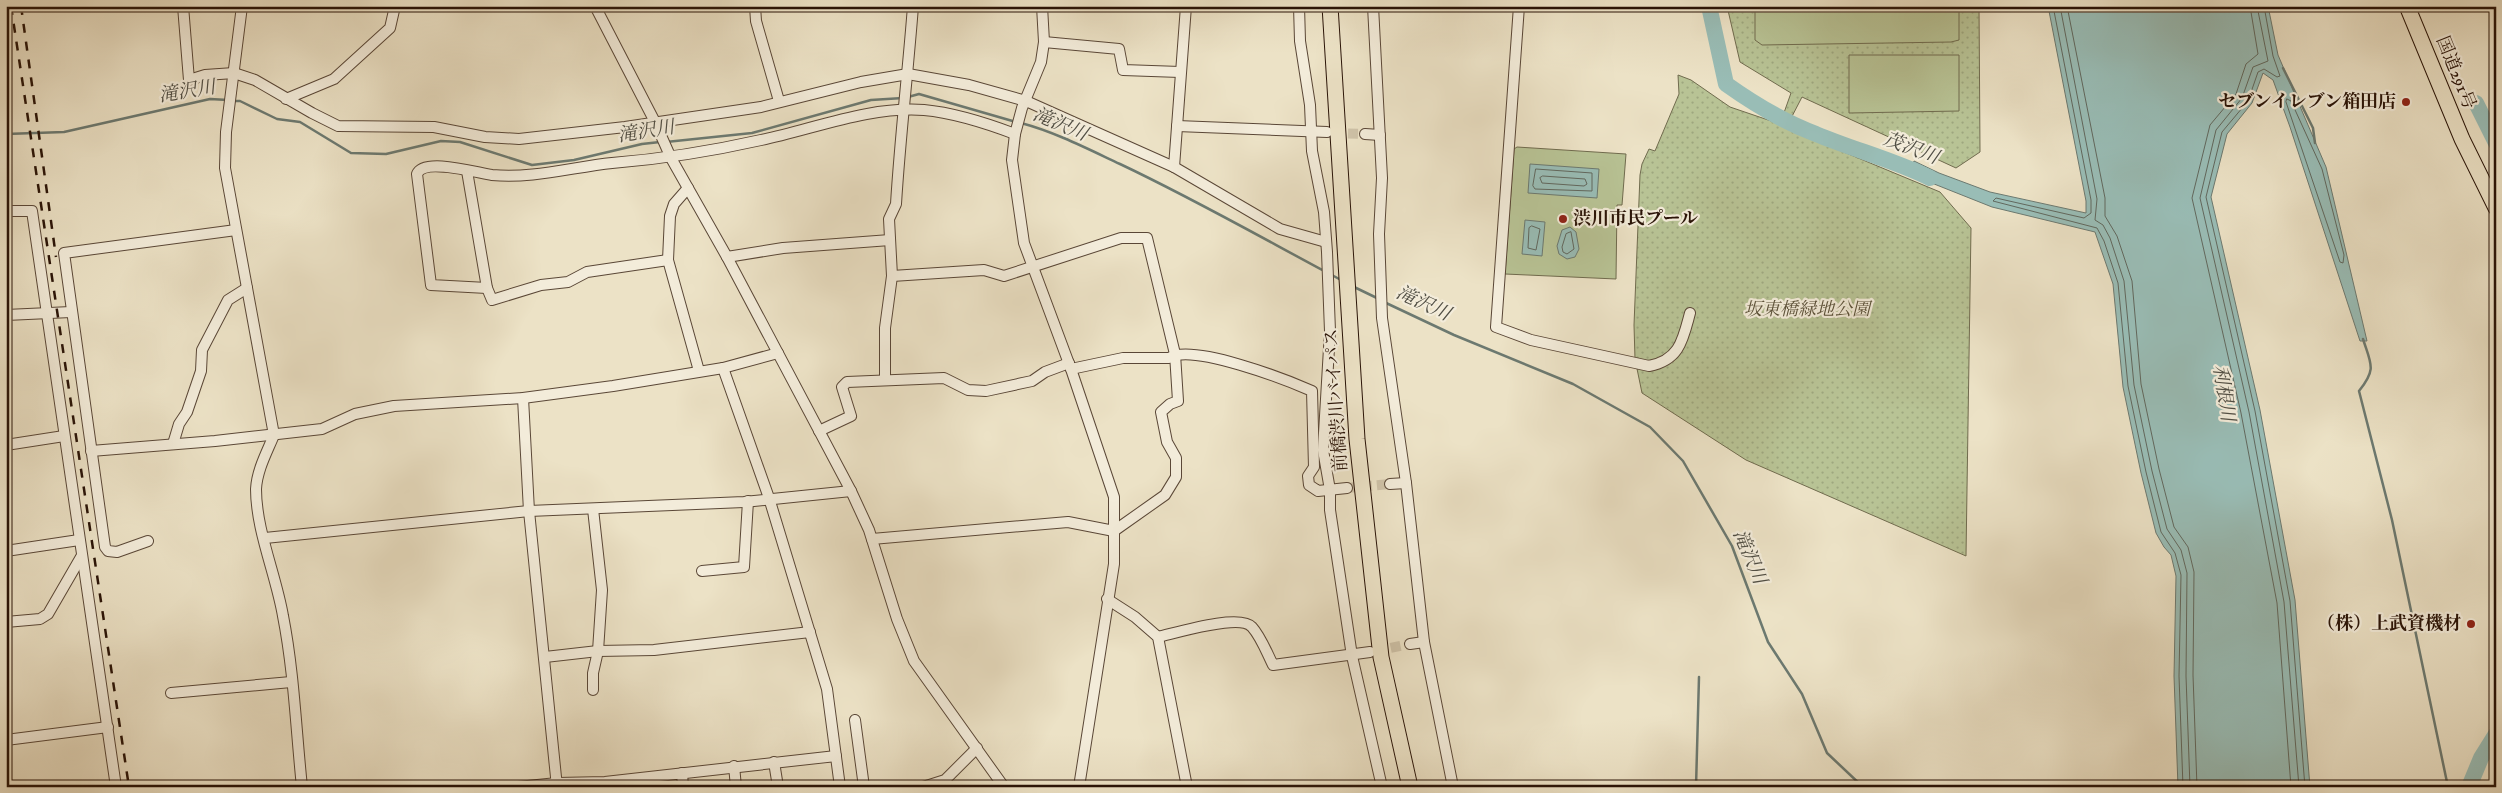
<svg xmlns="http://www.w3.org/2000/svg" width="2502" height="793" font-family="'IM FELL English','Noto Serif JP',serif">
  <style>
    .park { fill: url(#park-dots); stroke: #706b4e }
    .pitch { fill: #b8c395; stroke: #706b4e }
    .water { fill: #99bdb6; stroke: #6c7970 }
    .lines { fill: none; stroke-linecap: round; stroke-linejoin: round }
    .shore { stroke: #61685e; stroke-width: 1 }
    .stream { stroke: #6c7970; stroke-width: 2.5 }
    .river { stroke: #99bdb6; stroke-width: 16 }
    .minor-tunnel { stroke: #cfc3a9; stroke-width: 10; stroke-dasharray: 10 5; stroke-linecap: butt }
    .minor-casing { stroke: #5a4737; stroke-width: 12 }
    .highway-casing { stroke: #291307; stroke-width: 17 }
    .minor { stroke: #f3ecda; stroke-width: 10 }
    .highway { stroke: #ece2c6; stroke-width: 15 }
    .rail { stroke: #291307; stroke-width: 2.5; stroke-dasharray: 9 9; stroke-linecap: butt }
    .poi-dot { fill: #8f2418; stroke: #f3ecda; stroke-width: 2 }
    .labels { text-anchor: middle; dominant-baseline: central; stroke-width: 4.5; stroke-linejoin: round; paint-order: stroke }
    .street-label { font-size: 18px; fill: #291307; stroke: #f3ecda }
    .poi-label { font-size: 18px; font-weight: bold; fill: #291307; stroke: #f3ecda; text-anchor: end }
    .park-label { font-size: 18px; font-style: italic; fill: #5b5139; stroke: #f3ecda }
    .water-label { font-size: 19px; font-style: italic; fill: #504e44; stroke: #f3ecda }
  </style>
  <defs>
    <pattern id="park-dots" width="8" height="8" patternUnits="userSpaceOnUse" patternTransform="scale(1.25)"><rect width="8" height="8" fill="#b8c395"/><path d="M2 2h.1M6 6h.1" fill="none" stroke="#9ea77f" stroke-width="1.8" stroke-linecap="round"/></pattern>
  </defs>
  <rect width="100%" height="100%" fill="#ece2c6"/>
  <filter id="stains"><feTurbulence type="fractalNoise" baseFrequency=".004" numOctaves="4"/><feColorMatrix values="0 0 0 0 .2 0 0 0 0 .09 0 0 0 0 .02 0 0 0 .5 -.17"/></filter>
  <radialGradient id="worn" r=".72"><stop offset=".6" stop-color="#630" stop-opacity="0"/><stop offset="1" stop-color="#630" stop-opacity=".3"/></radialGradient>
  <polygon class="park" points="1727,6 1979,6 1980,152 1956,168 1802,97 1786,128 1940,192 1971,228 1966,556 1746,460 1642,393 1635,359 1634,325 1640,175 1642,164 1649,149 1655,151 1679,94 1678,75 1691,80 1730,107 1780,124 1791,93 1740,62"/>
  <g class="pitch">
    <polygon points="1755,6 1959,6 1959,40 1951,42 1762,45 1755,40"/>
    <polygon points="1849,55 1959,55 1959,111 1849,113"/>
    <polygon points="1517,147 1626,154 1622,205 1617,205 1616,279 1505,274 1514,149"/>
  </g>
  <g class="water">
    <polygon points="2048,6 2268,6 2278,55 2326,167 2367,341 2360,341 2290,127 2273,80 2263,73 2252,103 2227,134 2211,197 2260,410 2295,600 2310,787 2178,787 2174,676 2176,576 2171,555 2164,547 2156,533 2141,473 2123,387 2113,284 2095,232 1992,207 1909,174 1914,161 1939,173 1990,192 2086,213 2086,201"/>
    <polygon points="1530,164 1599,169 1597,198 1528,193"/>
    <polygon points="1525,220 1545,222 1542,256 1522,254"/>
    <polygon points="1570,227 1576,232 1579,249 1575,257 1567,259 1559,254 1557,246 1562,230"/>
  </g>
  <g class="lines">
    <g class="shore">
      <polyline points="2053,6 2091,200 2091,213 2084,218 1996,198 1993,201 2097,228 2104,241 2118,283 2128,386 2146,472 2161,532 2175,553 2181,575 2179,676 2183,787"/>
      <polyline points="2060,6 2097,199 2095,220 2103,225 2110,238 2124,281 2134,385 2152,471 2167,529 2181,550 2187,573 2186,676 2190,787"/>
      <polyline points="2067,6 2105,198 2105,216 2117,236 2132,281 2141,384 2159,469 2174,527 2188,547 2194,572 2193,675 2197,787"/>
      <polyline points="2250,6 2258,54 2246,64 2236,94 2210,125 2192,198 2241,413 2277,603 2291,787"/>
      <polyline points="2257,6 2268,61 2253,67 2242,98 2216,130 2200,198 2249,412 2284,602 2299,787"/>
      <polyline points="2264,6 2273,56 2280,76 2277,77 2264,69 2258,72 2248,101 2222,132 2206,197 2255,411 2290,601 2305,787"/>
      <polygon points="2287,99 2291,101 2322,169 2344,255 2343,263 2340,262 2286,102"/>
      <polygon points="1536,169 1592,173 1592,191 1535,189 1533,186"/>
      <polygon points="1543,176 1585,179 1587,184 1584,186 1542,183 1540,178"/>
      <polygon points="1532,226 1540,229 1536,250 1528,248 1529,228"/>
      <polygon points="1571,232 1574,249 1567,254 1563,252 1562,247 1566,234"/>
    </g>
    <g class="stream">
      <polyline points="2283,68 2313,128 2315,143"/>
      <polyline points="908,97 919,94 1016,122"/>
      <polyline points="234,101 240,101 277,119 300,122 351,153 386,154 441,141 460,142 532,165 574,160 642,144 660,142"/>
      <path d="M1021,123C1055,132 1088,149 1120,164C1190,197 1257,235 1326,272"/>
      <polyline points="6,134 64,132 210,99 228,100"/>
      <polyline points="666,142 752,133 871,100 903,98"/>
      <polyline points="1330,274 1341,280"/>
      <polyline points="1352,286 1379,299"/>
      <polyline points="1384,302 1454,335 1573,384 1650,427 1683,461 1732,546 1768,642 1802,694 1827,753 1863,787"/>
      <path d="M2363,339C2371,364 2377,369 2359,391L2392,520L2448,787"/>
      <polyline points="1696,787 1699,677"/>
    </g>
    <g class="river">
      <path d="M1709,6L1726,84C1754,104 1784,122 1816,134C1854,150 1894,160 1930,178"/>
      <polyline points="2476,103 2496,143"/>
      <polyline points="2469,787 2481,758 2496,734"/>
    </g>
    <g class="minor-tunnel">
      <polyline points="1333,133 1365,134"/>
      <polyline points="1347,488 1390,484"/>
      <polyline points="1376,651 1410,644"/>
    </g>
    <g class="minor-casing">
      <g id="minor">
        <polyline points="183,6 189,80 205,75 234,73 255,80 312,113 338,126 434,127 485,137 519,139 625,127 761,107 861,82 908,74 969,85 1026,101 1174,167 1280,229 1326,242"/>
        <path d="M242,6L226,132L225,168L274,435C267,452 257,470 256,489C256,530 276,575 283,616C294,672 296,730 302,787"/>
        <polyline points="595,6 655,122 671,158 727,257 851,491 869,530 897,619 914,661 1004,787"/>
        <polyline points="755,6 756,21 779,101"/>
        <polyline points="1042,6 1044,42 1041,62 1022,108 1015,134 1012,160 1024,243 1071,369 1114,497 1114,564 1079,787"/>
        <polyline points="1299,6 1300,41 1310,105 1312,151 1324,212 1327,252 1330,331 1323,450 1330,490 1330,510 1352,656 1382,787"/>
        <polyline points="1373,6 1382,178 1379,234 1382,318 1406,483 1424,642 1453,787"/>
        <path d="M1519,6L1496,327L1531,340L1649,366C1680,360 1683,339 1690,313"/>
        <polyline points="1044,42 1119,49 1123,70 1180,72"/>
        <polyline points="286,99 334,79 390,28 395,6"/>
        <polyline points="1177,126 1327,132"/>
        <polyline points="1365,134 1380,135"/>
        <polyline points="1174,167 1186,6"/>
        <polyline points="467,171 487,288 492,300 541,285 568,282 587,272 668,260"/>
        <polyline points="688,188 674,204 670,216 668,260 699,371"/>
        <polyline points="6,211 32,211 116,787"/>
        <polyline points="727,257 783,248 890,240"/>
        <path d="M487,288L431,285L417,174C424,157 477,173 492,175C532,179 573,167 612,163C662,159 712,151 761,140C814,129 869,106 924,110C956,113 986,123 1015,134"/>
        <polyline points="6,315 71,312"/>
        <polyline points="723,368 769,498 827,689 840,787"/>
        <path d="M1071,369L1123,358H1169C1192,343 1287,380 1312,391L1314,467L1308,476L1309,485L1318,491L1347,488"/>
        <path d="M885,379V328L892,276L889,219L896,204C900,138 908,72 913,6"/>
        <polyline points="523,398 529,511 557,787"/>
        <polyline points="819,431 851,416 842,387 847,382 944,378 968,390 986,391 1032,381 1045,372 1069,363"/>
        <polyline points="173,444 179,424 187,412 201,371 202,350 228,300 247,288"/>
        <polyline points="6,445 64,436"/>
        <polyline points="91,451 215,441 322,429 355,414 394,406 523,398 613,386 723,368 778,353"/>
        <polyline points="1390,484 1406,483"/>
        <polyline points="593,509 602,590 598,651 593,673 593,690"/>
        <polyline points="265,538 529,511 744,502 851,491"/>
        <polyline points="872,539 1068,522 1114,531 1165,495 1176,477 1176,458 1167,442 1161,412 1170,404 1178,401 1175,354 1147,238 1121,238 1004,276 984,270 892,276"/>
        <polyline points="148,541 117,552 108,551 105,547 64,253 236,230"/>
        <polyline points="6,551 79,540"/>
        <polyline points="702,571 744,567 748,501"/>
        <polyline points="1107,599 1135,617 1158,637 1187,787"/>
        <polyline points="6,622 40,619 48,614 81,557"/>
        <path d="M1158,637C1176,633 1240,613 1252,627C1261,637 1267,653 1273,665L1370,652"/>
        <polyline points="1410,644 1424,642"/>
        <polyline points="545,657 598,651 654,650 810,632"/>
        <polyline points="171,693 291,682"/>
        <polyline points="855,720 864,787"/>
        <polyline points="6,740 108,727"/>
        <polyline points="774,762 778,787"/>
        <polyline points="734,766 736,787"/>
        <polyline points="682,773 683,787"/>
        <polyline points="518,787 557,783 605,782 836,756"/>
        <polyline points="923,787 945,780 977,748"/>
      </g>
    </g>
    <g class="highway-casing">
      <g id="highway">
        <polyline points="1330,6 1357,439 1381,657 1410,787"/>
        <polyline points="2407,6 2462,139 2496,208"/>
      </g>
    </g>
    <use href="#minor" class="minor"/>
    <use href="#highway" class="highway"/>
    <g class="rail">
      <polyline points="11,6 129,787"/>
      <polyline points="21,6 56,257"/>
    </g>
  </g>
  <g class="poi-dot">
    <circle cx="2406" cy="102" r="5"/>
    <circle cx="1563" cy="219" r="5"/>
    <circle cx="2471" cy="624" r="5"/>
  </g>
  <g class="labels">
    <g class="street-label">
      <text transform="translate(2455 73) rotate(68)">国道291号</text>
      <text transform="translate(1337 400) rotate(-94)">前橋渋川バイパス</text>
    </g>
    <g class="poi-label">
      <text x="2396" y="102">セブンイレブン箱田店</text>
      <text x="1573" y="219" text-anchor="start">渋川市民プール</text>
      <text x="2461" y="624">（株）上武資機材</text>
    </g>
    <g class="park-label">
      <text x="1807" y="310">坂東橋緑地公園</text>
    </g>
    <g class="water-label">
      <text transform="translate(187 92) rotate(-9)">滝沢川</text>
      <text transform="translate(1060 125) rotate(23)">滝沢川</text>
      <text transform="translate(646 132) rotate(-9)">滝沢川</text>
      <text transform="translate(1911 149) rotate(21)">茂沢川</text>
      <text transform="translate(1423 304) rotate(25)">滝沢川</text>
      <text transform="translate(2223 393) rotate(81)">利根川</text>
      <text transform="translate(1749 557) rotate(67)">滝沢川</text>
    </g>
  </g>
  <rect width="2502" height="793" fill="none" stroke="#ece2c6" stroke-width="25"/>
  <rect x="8" y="8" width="2487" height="778" fill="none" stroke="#291307" stroke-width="2.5"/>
  <rect x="12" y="12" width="2477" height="768" fill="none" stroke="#291307"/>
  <rect width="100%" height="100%" filter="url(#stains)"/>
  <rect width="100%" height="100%" fill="url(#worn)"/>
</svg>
